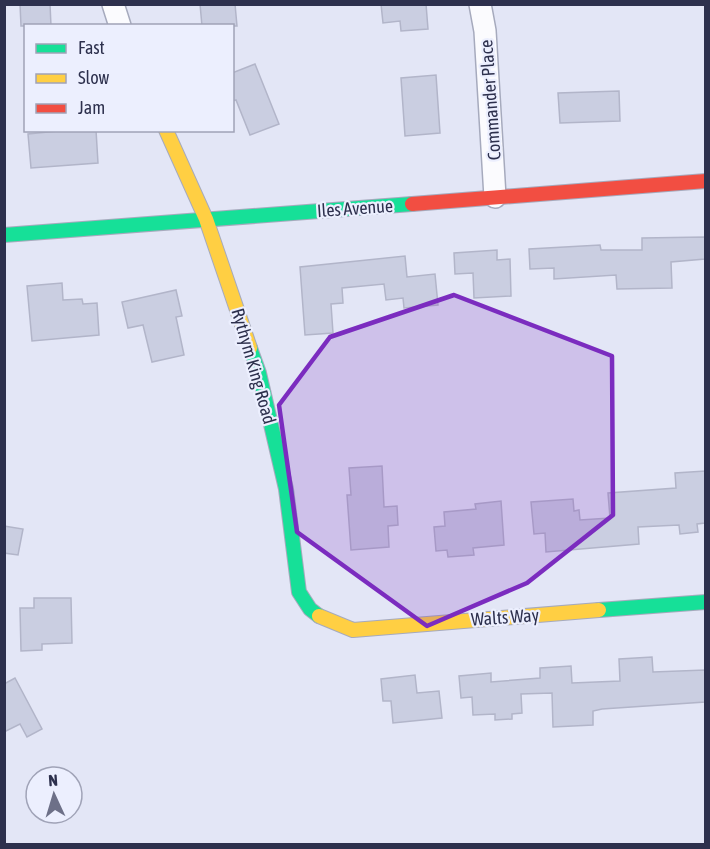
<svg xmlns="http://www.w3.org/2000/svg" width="710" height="849" font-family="'Asap Condensed',sans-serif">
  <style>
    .building { fill: #cacee1; stroke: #b2b5c9; stroke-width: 1.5 }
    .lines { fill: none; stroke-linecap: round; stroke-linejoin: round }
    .street-casing { stroke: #a6aabd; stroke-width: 24 }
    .fast-casing { stroke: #a6aabd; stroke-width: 16 }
    .slow-casing { stroke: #a6aabd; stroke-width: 16 }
    .jam-casing { stroke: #a6aabd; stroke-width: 16 }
    .street { stroke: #fbfbfe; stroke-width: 21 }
    .fast { stroke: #16e098; stroke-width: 14 }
    .slow { stroke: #ffcf43; stroke-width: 14 }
    .jam { stroke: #f24e42; stroke-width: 14 }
    .marked { fill: #7b2cbf; fill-opacity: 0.2; stroke: #7b2cbf; stroke-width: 4.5; stroke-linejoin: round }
    .labels { text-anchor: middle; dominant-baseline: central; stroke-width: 4.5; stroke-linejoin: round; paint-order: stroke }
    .street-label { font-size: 18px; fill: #2d304d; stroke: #eceffe }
  </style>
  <rect width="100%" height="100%" fill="#e3e6f6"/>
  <g class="building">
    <polygon points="20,4 50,4 51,26 21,26"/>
    <polygon points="200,4 235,4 237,26 202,26"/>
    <polygon points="381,4 426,4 428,29 401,31 400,21 383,23"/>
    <polygon points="255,64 279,124 250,135 236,100 232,101 232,73"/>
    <polygon points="436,75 440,133 405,136 401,78"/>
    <polygon points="619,91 620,121 560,123 558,93"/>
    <polygon points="68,130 96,130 98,163 31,168 28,134"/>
    <polygon points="705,237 705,259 671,262 672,288 617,289 616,275 554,279 554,268 530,269 529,249 600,245 601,250 642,250 642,238"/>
    <polygon points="497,250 497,260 510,259 511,296 474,298 473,273 455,274 454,253"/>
    <polygon points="405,256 407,277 435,274 438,305 404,308 403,298 386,300 384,284 342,288 343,303 331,304 333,333 305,335 300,267"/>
    <polygon points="62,283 63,300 82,299 83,304 97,303 99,335 32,341 27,286"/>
    <polygon points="176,290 182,316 176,317 184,355 152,362 143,325 128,328 122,302"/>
    <polygon points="382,466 384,507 397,506 398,525 388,526 389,547 351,550 347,495 351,495 349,468"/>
    <polygon points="705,471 705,523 697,524 698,532 680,534 679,525 638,527 639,544 546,552 545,533 534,534 531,502 573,499 574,511 579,510 580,520 610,518 608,493 676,488 675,473"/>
    <polygon points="501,501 504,545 473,548 474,555 448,557 447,550 436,551 434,527 445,526 444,512 476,509 475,504"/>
    <polygon points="4,526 23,529 18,555 4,553"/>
    <polygon points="34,598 71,598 72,643 42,644 42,650 21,651 20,608 34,608"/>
    <polygon points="652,657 653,672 705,670 705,702 602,709 593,711 593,725 553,727 552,693 521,694 522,713 512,714 512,719 495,720 495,714 473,715 472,697 461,698 459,676 491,673 491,682 540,678 540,668 571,666 572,683 620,681 619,659"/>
    <polygon points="415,675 417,693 439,691 442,718 393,723 391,701 383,701 381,679"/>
    <polygon points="15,678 42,729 27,737 20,724 4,732 4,684"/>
  </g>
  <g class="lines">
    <g class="street-casing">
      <g id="street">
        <polyline points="113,4 120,26"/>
        <polyline points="480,4 485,31 495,197"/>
      </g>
    </g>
    <g class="fast-casing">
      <g id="fast">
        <polyline points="4,235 412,204"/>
        <polyline points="250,348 259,373 286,489 299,592 310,609 319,616"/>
        <polyline points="599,610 706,602"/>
      </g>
    </g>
    <g class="slow-casing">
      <g id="slow">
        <polyline points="166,130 206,219 250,348"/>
        <polyline points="319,616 353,630 599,610"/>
      </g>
    </g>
    <g class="jam-casing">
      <polyline id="jam" points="412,204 706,181"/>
    </g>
    <use href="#street" class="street"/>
    <use href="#fast" class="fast"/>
    <use href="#slow" class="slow"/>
    <use href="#jam" class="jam"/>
  </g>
  <path class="marked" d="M454,295L612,356L613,515L527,583L427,626L297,532L279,405L330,337Z"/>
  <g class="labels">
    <g class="street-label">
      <text transform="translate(490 100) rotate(-94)">Commander Place</text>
      <text transform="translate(355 208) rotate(-4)">Iles Avenue</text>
      <text transform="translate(254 366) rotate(74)">Rythym King Road</text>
      <text transform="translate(505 617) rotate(-4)">Walts Way</text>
    </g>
  </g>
  <rect width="710" height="849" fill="none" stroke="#2d304d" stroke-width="12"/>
  <rect x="24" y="24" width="210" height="108" fill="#eceffe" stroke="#a0a3b7" stroke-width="1.5"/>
  <rect x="36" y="44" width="30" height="9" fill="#16e098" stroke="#a0a3b7" stroke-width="1.5"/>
  <text x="78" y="54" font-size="18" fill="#2d304d">Fast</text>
  <rect x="36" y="74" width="30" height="9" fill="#ffcf43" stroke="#a0a3b7" stroke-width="1.5"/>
  <text x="78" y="84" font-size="18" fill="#2d304d">Slow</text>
  <rect x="36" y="104" width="30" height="9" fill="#f24e42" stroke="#a0a3b7" stroke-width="1.5"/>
  <text x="78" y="114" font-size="18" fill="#2d304d">Jam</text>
  <g transform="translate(54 795) rotate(356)"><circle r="28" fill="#eceffe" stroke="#a0a3b7" stroke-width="1.5"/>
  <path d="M0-4.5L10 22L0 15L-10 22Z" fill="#6d7088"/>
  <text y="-9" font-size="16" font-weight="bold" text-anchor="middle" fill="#2d304d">N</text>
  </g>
</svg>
